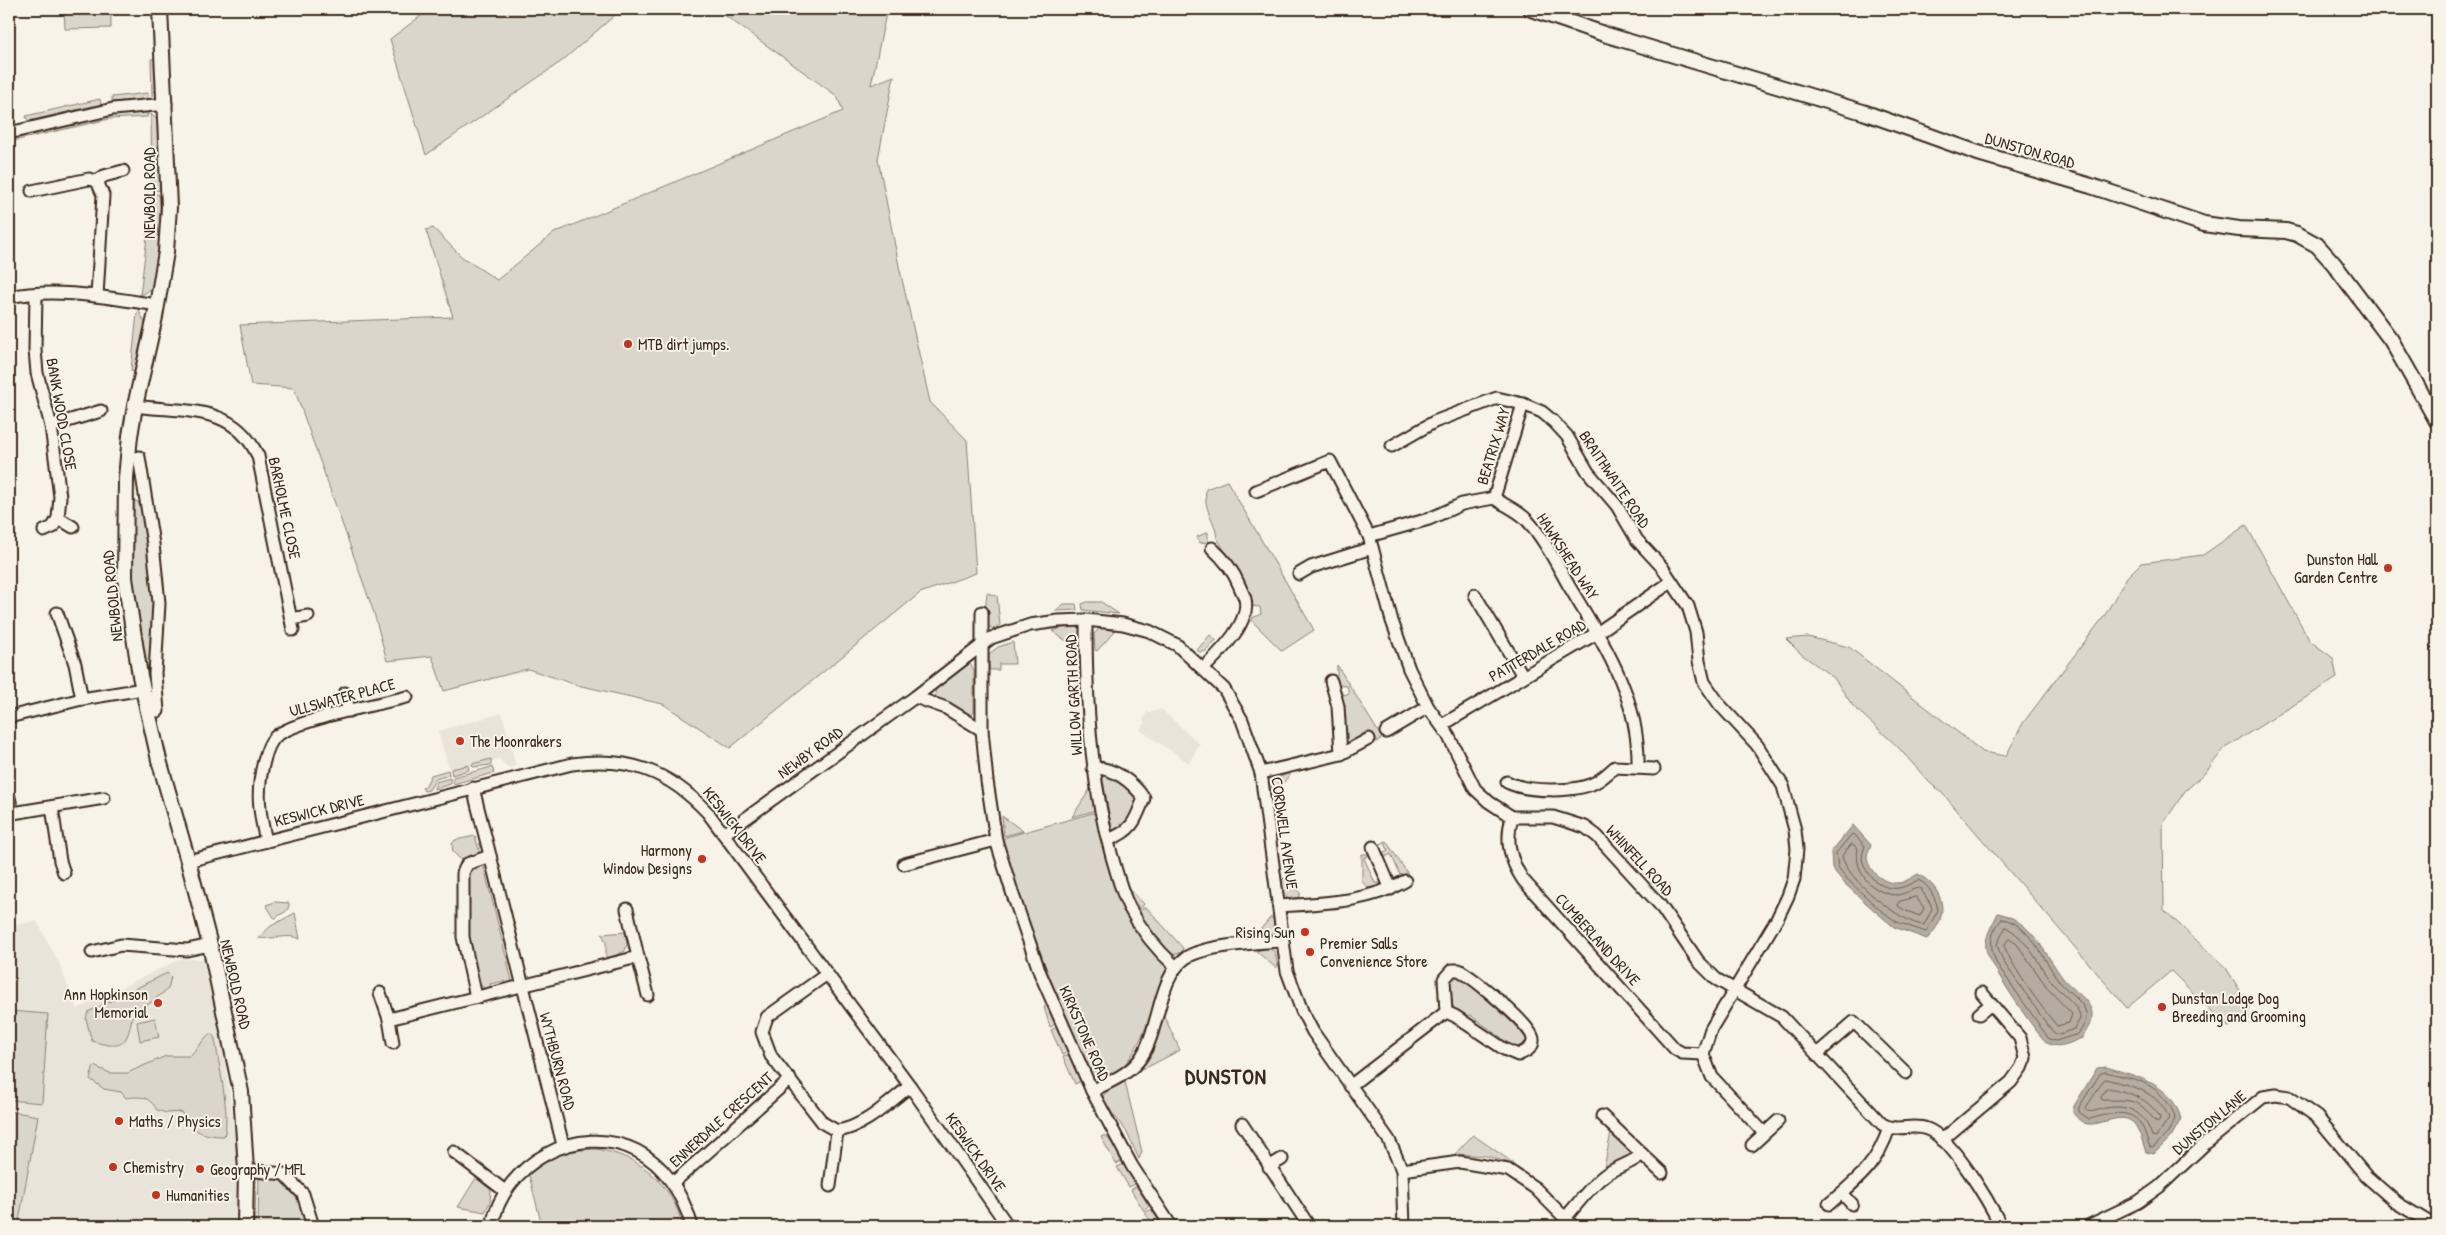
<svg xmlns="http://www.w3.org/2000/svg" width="2446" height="1235" font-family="'Patrick Hand',sans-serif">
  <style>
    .built { fill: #e9e4d9 }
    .green { fill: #dbd6cb; stroke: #8b8074 }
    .water { fill: #b4aca0; stroke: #84786c }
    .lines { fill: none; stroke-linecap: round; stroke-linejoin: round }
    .shore { stroke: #6b5e52; stroke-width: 1 }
    .minor-casing { stroke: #3b2a1e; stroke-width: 15 }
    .major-casing { stroke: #3b2a1e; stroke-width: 18 }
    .minor { stroke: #f7f3e8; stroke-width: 11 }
    .major { stroke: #f7f3e8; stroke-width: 14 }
    .poi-dot { fill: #c8321e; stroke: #f7f3e8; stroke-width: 2 }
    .labels { text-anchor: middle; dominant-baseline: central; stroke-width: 4; stroke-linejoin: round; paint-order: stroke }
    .street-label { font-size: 16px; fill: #3b2a1e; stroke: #f7f3e8 }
    .poi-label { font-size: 16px; fill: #3b2a1e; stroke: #f7f3e8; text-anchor: start }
    .district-label { font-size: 21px; font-weight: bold; letter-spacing: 1px; fill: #3b2a1e; stroke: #f7f3e8 }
  </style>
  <rect width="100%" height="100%" fill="#f7f3e8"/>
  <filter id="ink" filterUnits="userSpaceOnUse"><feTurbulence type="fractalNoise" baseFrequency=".02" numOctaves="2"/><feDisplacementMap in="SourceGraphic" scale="10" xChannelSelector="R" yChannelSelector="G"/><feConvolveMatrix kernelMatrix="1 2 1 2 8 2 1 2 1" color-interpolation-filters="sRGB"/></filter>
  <g filter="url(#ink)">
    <g class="built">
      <polygon points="1161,709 1200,744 1189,763 1140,730 1145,723 1143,720 1147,711 1150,713"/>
      <polygon points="502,713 516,766 509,768 499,759 450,772 438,731"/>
      <polygon points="37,921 59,963 77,1009 180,959 207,959 216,1001 239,1160 236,1226 9,1226 9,926"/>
    </g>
    <g class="green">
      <polygon points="64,9 111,9 111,28 65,29"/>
      <polygon points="430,9 622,9 562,61 426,155 390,39"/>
      <polygon points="716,9 887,9 871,85 894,76 878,159 899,266 930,402 967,440 976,573 920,593 730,748 663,704 577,685 528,669 444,691 432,656 387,661 374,613 294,388 251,385 240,325 453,317 426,230 433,228 462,257 497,280 554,233 843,111 837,96"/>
      <polygon points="151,59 156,59 157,87 152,96"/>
      <polygon points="148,93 148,99 112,102 112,97"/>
      <polygon points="100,99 101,104 28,121 26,116"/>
      <polygon points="133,112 148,113 147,117 109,119 9,142 9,137 102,115"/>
      <polygon points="151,114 157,120 159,128 161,190 152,191"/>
      <path d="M152,194H158L160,198C160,214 159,278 150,289C148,292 143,294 140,296Z"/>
      <polygon points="139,311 145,323 134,372 131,371 137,313"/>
      <path d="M1227,481L1314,630L1282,651L1252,621V618L1261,614L1260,607L1251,606L1247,589L1217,538C1215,518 1203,512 1206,489Z"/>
      <polygon points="131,500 138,502 141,509 153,579 151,663 147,667 145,667 131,570"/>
      <polygon points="2246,525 2310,641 2333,658 2337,678 2225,748 2204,774 2185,791 2163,824 2164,910 2226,968 2249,1005 2248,1020 2228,1027 2171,971 2127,1008 1943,794 1929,782 1897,746 1853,706 1834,678 1801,654 1786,639 1808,637 1849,647 1983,752 2006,756 2023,723 2105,615 2127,577 2141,563 2203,555"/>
      <polygon points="1208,532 1208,542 1200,543 1197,537"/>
      <polygon points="987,593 997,596 1000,625 993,629 987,625 985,612"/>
      <polygon points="1087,602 1101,602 1119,614 1083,610 1082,604"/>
      <polygon points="1064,604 1076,604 1077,610 1055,611"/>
      <polygon points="1066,627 1077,627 1081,629 1082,661 1069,643 1052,631"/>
      <polygon points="1100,628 1115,631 1097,651 1095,650 1094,634"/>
      <polygon points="1210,635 1216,640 1206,651 1200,652 1197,650"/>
      <polygon points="1013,642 1015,664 999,664 999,670 989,670 989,654 998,647"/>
      <polygon points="966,663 970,664 974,670 974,712 971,716 936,699 935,687"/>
      <polygon points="1337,665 1382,738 1376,742 1367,731 1349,744 1344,742 1341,696 1349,693 1347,686 1337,685"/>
      <polygon points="491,759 491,765 473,767 472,764"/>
      <polygon points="468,765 469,770 452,775 451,769"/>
      <polygon points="492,767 494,773 453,784 453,777"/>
      <polygon points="448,770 449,775 436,779 429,790 424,791 422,788 425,787 431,775"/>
      <path d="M1104,773L1132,791L1135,795C1135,808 1128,824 1117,831L1112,830L1102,775Z"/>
      <polygon points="1290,773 1290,775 1272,795 1271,787 1273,780"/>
      <polygon points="450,778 451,784 434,789 436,782"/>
      <polygon points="1092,786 1097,810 1072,817"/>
      <path d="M1093,813L1098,815L1107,853L1167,969C1155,995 1135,1089 1093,1077L1088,1070C1055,994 1026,919 1002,840L1006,837Z"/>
      <polygon points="1002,816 1023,831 1004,836"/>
      <polygon points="475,836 480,854 465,864 453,852 452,844 455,840"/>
      <polygon points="1386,841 1408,874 1396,880 1401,877 1391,854 1382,859 1380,854 1388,850 1385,843 1378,846"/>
      <polygon points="1362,854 1371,854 1364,858 1375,883 1383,883 1382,887 1369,888 1362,882"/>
      <polygon points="481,865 484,867 512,981 510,984 505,985 504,981 490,984 491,989 488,990 478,984 468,937 468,873 476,866"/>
      <polygon points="1284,878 1300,892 1300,897 1288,899 1283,893 1282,880"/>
      <polygon points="1132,891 1144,904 1140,909 1130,895"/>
      <path d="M275,902L289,903C289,915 280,912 275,919L266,905Z"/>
      <polygon points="1143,908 1147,908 1183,948 1182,952 1173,955 1153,934 1139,913"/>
      <path d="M295,913L300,939C290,933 272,940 258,938L271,926Z"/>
      <polygon points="1271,917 1273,918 1275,934 1273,937 1255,939 1254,937"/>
      <polygon points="625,932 627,944 625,951 609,958 606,957 606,942 602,934"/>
      <polygon points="1269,948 1275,952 1278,966 1276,968 1256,951"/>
      <path d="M167,973L171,977L168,989L132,1017C127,1046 122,1050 92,1041L86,1019L88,1012Z"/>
      <path d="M1458,976L1474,983V988L1518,1028L1524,1030L1527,1039L1526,1043L1517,1047L1505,1043L1502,1038L1470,1015L1463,1016C1449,1007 1450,997 1449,981Z"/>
      <polygon points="1048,1005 1056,1024 1050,1027 1044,1007"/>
      <polygon points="9,1011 48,1014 42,1103 9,1100"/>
      <polygon points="155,1018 159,1037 140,1041 137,1022"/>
      <polygon points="1165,1018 1180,1050 1144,1069 1141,1067 1152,1052 1163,1019"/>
      <polygon points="1057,1027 1069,1052 1062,1055 1051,1030"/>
      <path d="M212,1034L215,1039C218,1061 231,1117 224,1136C202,1136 191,1131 181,1112L167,1113L157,1110C149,1096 141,1096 126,1098L121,1092L104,1089L90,1079L94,1066L110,1073H127L166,1056H190L208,1035Z"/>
      <polygon points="1069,1055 1081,1081 1075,1084 1063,1057"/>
      <polygon points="1125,1082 1142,1152 1139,1159 1126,1131 1104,1102 1103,1096 1107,1091"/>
      <polygon points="9,1111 38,1116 18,1226 9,1226"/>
      <polygon points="1612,1127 1633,1150 1633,1153 1604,1168"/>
      <polygon points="1105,1135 1113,1144 1122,1161 1116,1164 1101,1137"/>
      <polygon points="1473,1135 1512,1162 1512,1164 1487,1156 1455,1154"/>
      <path d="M596,1149C641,1156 671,1183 683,1226H542L529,1175C552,1153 565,1151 596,1149Z"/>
      <polygon points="1124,1164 1135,1184 1129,1187 1117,1167"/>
      <path d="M259,1175C294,1178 298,1196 306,1226H258Z"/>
      <polygon points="256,1177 255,1226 251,1226 253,1182"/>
      <polygon points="476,1178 491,1190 490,1202 485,1212 458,1207"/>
      <polygon points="1136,1186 1149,1206 1144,1211 1131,1190"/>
      <polygon points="1151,1209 1162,1226 1154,1226 1145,1213"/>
    </g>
    <g class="water">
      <path d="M1853,825L1871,845C1870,848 1867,853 1867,857C1868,871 1884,884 1897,883C1904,883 1912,877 1918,874C1946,890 1950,917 1927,939L1894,927L1876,912L1845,884L1832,868L1831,852Z"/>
      <path d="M1998,913C2031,920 2044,952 2062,977C2070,988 2090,999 2092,1013C2093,1022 2086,1031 2082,1038C2072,1042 2060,1049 2049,1044C2039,1040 1987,960 1986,949C1984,937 1993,924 1998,913Z"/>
      <path d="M2106,1067C2137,1076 2172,1084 2181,1119L2171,1137L2154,1154L2146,1152C2143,1145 2142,1137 2138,1130C2127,1107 2106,1125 2089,1124C2082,1124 2077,1118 2073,1113L2074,1106L2097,1068Z"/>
    </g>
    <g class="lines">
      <g class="shore">
        <path d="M1854,834L1865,846C1864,849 1862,854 1862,858C1864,875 1882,891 1899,888C1906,887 1912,883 1918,880C1929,884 1936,899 1938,910L1926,932L1897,922L1879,909L1848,880L1838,867L1836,853L1851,835Z"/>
        <path d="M1852,844L1858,848C1853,872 1873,895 1898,895C1906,894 1913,888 1920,888L1930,903L1932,909L1924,925C1902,924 1845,878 1842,856Z"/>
        <polygon points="1916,897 1924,908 1920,916 1904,910 1898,906 1899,902"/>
        <path d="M2002,919C2030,923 2044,961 2059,981C2066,991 2083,1000 2086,1013C2088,1020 2082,1029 2078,1034L2056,1041L2049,1039L1997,964C1989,947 1989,934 2002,919Z"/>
        <path d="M2006,927C2030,940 2038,966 2055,986C2062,994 2081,1006 2080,1019L2074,1029L2057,1035L2053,1033L2003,961L1997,945Z"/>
        <path d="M2009,939L2017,944L2049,990L2072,1014L2069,1023L2057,1026C2039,1004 2015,972 2004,946Z"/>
        <path d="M2106,1072C2119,1076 2137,1078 2148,1085C2159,1091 2174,1107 2175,1119L2167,1134L2153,1148L2150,1147C2147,1141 2146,1134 2143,1128C2132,1105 2107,1115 2089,1119L2079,1112V1107L2100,1074Z"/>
        <path d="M2105,1079C2129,1085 2159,1091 2169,1118L2156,1137L2152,1136C2145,1113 2130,1104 2106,1108C2099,1109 2093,1113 2087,1111L2086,1108Z"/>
        <path d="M2108,1088C2129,1092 2148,1098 2160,1117L2159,1121H2155C2137,1096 2129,1101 2102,1100L2101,1097Z"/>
      </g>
      <g class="minor-casing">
        <g id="minor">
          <polyline points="9,133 113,109 166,104"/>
          <polyline points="97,181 103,195 97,296"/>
          <polyline points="32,191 89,179 97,181 104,176 123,171"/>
          <polyline points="36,294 35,350 37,373 51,426 60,497 58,518 53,527 44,531"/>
          <path d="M9,297C56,287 109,298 157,305"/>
          <path d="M135,406C184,413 233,403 258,456L293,630"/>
          <polyline points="51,426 101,411"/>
          <polyline points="1392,446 1434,422 1497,398 1523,404 1542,412 1554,422 1567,436 1588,472 1617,506 1637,540 1662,567 1688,606 1696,632 1699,661 1704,682 1720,705 1757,745 1783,786 1795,830 1797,849 1794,879 1788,896 1777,919 1711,1029 1703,1054 1712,1077 1764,1133"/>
          <polyline points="139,457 153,544 159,603 155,674 158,711"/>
          <path d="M1256,491L1330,461L1369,536L1392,621L1409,669L1428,707L1448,735L1475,789L1489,802L1512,817H1553L1585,827L1597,836L1660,905L1698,961L1716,979L1782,1017L1882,1124C1897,1133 1911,1123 1927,1129C1952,1138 1989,1202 2001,1226"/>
          <polyline points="1494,498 1523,404"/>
          <polyline points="58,518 73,527"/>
          <path d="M1369,536L1429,519L1462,504L1494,498C1504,505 1517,510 1526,519C1544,538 1556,563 1569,586C1603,643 1640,697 1638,767"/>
          <polyline points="1299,574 1311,567 1372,548"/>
          <polyline points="1475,595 1523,676"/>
          <polyline points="982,612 982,730 987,781 996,840 1013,895 1040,973 1092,1091 1132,1166 1171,1226"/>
          <polyline points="57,613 75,664 82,699"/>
          <polyline points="291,619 308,616"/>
          <path d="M1086,620C1086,700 1090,779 1112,857C1117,873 1121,891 1129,907C1141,930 1156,949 1175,966"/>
          <path d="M1203,669C1218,654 1251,623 1245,599C1244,595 1241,590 1239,585C1233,570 1224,559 1212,548"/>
          <polyline points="1331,681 1338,706 1341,754"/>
          <polyline points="345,693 349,711"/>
          <polyline points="915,697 946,708 982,730"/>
          <polyline points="9,717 82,699 143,689"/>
          <polyline points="1442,725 1597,633 1671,582"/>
          <polyline points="1386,732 1428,707"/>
          <path d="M1093,768C1114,767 1132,782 1144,798C1135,822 1132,831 1108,840"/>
          <polyline points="1261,773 1341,754 1369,739"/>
          <path d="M1507,782C1526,792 1576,793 1596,782C1603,778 1609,772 1615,767L1654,769"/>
          <polyline points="473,788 563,1145"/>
          <polyline points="9,798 13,813 9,814"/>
          <polyline points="52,807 60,861 64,873"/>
          <polyline points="13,813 104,798"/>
          <path d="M1512,817C1505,841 1510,860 1523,880L1675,1049L1682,1053L1703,1054"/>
          <polyline points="724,834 915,697 991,638 1030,625 1058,621 1086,620 1123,624 1149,631 1177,645 1224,689 1242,720 1261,773 1287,971 1302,1011 1313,1032 1389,1140 1402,1170 1404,1226"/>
          <path d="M266,841C259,812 256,790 264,761C266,753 269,743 275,737C294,720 379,704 407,697"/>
          <polyline points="1373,847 1391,889"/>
          <path d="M188,861L572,764C628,756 669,771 708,813L910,1086L1008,1226"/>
          <polyline points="904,864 996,840"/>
          <path d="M1279,906C1321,903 1367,903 1405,881"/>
          <polyline points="92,952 121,945 187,950 210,945"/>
          <polyline points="638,957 648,995"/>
          <path d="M827,974L767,1017L762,1032L771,1056L823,1123L837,1131C865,1127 888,1103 910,1086"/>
          <polyline points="380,993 389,1019 393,1043"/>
          <polyline points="476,997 463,937 463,873 467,864 490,856"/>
          <polyline points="1979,1014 1991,1004"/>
          <polyline points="389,1019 638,957 627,909"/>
          <polyline points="1817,1054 1854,1022 1906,1073"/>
          <path d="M1350,1086L1446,1012L1455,1016L1504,1049L1518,1055C1525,1052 1534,1048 1533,1039C1531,1024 1473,978 1459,970H1452L1444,979L1446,1012"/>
          <path d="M1092,1091C1109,1082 1131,1074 1142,1056C1160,1028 1158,976 1187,957C1207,945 1257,943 1281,941"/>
          <polyline points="1602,1116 1642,1154"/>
          <polyline points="1242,1124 1309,1226"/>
          <polyline points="1942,1140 2011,1082 2021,1068 2025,1058 2020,1038 1982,993"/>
          <polyline points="1752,1145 1778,1121"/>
          <polyline points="454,1152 505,1191"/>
          <polyline points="1269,1167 1282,1159"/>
          <polyline points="246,1170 284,1174 303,1194 313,1226"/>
          <polyline points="1402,1170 1460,1162 1508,1170 1535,1188 1573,1226"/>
          <polyline points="673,1183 790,1079"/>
          <polyline points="830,1186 837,1131"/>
          <polyline points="1842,1193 1852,1204"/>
          <path d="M1829,1204C1858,1179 1877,1165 1889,1128"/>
          <path d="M1565,1218C1578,1204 1590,1186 1605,1175C1617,1166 1632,1164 1642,1154L1662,1173"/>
          <path d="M492,1226C503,1164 578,1121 637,1151C666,1166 683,1196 692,1226"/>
          <polyline points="2088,1226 2138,1202 2159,1187 2205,1144 2263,1097 2276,1095 2289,1097 2317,1117 2366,1176 2397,1203 2430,1223 2437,1224"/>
        </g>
      </g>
      <g class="major-casing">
        <g id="major">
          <polyline points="160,9 169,207 166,252 155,317 135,406 130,436 126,478 125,578 140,676 159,760 188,861 210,945 241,1092 246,1170 245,1226"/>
          <polyline points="1531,9 1607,35 1863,112 1978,153 2091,186 2204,224 2239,229 2286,231 2297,234 2317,245 2334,264 2391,340 2437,421"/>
        </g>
      </g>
      <use href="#minor" class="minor"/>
      <use href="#major" class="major"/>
    </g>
  </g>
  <g class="poi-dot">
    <circle cx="628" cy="344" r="5"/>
    <circle cx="2388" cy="568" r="5"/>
    <circle cx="460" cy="741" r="5"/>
    <circle cx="702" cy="859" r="5"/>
    <circle cx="1305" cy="932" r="5"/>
    <circle cx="1310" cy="952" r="5"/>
    <circle cx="158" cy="1003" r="5"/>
    <circle cx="2162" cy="1007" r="5"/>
    <circle cx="119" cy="1121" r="5"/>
    <circle cx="113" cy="1167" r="5"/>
    <circle cx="200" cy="1169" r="5"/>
    <circle cx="156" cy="1195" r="5"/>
  </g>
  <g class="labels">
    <g class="street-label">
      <text transform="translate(2030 150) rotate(16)">DUNSTON ROAD</text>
      <text transform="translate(149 193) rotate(-90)">NEWBOLD ROAD</text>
      <text transform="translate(62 414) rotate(80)">BANK WOOD CLOSE</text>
      <text transform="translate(1493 446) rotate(-73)">BEATRIX WAY</text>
      <text transform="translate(1615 479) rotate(56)">BRAITHWAITE ROAD</text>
      <text transform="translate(285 508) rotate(78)">BARHOLME CLOSE</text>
      <text transform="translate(1568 556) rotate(57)">HAWKSHEAD WAY</text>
      <text transform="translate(112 596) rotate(-96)">NEWBOLD ROAD</text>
      <text transform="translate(1537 650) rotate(-30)">PATTERDALE ROAD</text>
      <text transform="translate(1073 695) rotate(-93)">WILLOW GARTH ROAD</text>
      <text transform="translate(342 697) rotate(-15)">ULLSWATER PLACE</text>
      <text transform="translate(810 752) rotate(-36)">NEWBY ROAD</text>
      <text transform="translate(319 810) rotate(-14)">KESWICK DRIVE</text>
      <text transform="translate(735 825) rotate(52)">KESWICK DRIVE</text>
      <text transform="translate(1285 833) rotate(82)">CORDWELL AVENUE</text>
      <text transform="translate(1640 860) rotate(47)">WHINFELL ROAD</text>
      <text transform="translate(1598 939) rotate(48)">CUMBERLAND DRIVE</text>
      <text transform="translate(236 984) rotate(77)">NEWBOLD ROAD</text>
      <text transform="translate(1085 1033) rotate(66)">KIRKSTONE ROAD</text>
      <text transform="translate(558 1061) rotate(75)">WYTHBURN ROAD</text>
      <text transform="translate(721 1119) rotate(-42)">ENNERDALE CRESCENT</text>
      <text transform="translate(2209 1122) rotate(-40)">DUNSTON LANE</text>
      <text transform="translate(976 1152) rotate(55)">KESWICK DRIVE</text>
    </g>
    <g class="poi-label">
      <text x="638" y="344">MTB dirt jumps.</text>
      <text x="2378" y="559" text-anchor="end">Dunston Hall<tspan x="2378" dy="18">Garden Centre</tspan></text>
      <text x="470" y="741">The Moonrakers</text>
      <text x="692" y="850" text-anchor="end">Harmony<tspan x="692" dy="18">Window Designs</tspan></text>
      <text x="1295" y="932" text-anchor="end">Rising Sun</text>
      <text x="1320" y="943">Premier Salls<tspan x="1320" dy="18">Convenience Store</tspan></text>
      <text x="148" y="994" text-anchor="end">Ann Hopkinson<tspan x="148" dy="18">Memorial</tspan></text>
      <text x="2172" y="998">Dunstan Lodge Dog<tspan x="2172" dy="18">Breeding and Grooming</tspan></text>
      <text x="129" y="1121">Maths / Physics</text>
      <text x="123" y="1167">Chemistry</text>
      <text x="210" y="1169">Geography / MFL</text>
      <text x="166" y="1195">Humanities</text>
    </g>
    <g class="district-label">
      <text x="1226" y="1076">DUNSTON</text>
    </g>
  </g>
  <rect width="2446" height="1235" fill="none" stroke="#f7f3e8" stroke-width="30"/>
  <rect x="15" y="15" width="2416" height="1205" fill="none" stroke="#3b2a1e" stroke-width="2" filter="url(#ink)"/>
</svg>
